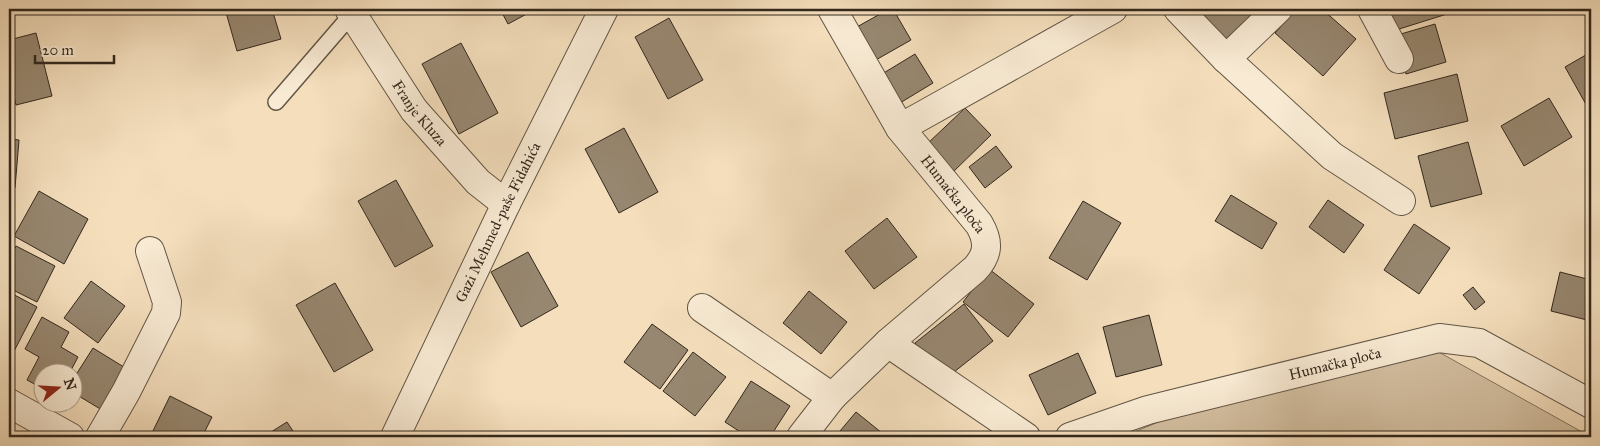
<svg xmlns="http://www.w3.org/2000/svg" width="1600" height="446" font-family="'IM FELL Great Primer',serif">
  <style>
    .green { fill: #d3bfa1; stroke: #83745f }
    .building { fill: #978770; stroke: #33281d }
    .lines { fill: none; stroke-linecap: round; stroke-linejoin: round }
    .lane-casing { stroke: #635645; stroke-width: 18 }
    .street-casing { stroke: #635645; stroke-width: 30 }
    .lane { stroke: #f8ead3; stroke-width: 15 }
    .street { stroke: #f8ead3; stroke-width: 28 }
    .labels { text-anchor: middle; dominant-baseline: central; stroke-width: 4; stroke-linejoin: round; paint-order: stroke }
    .street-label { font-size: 15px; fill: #33281d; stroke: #f8ead3 }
  </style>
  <rect width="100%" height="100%" fill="#f4debc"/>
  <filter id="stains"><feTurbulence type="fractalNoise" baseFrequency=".004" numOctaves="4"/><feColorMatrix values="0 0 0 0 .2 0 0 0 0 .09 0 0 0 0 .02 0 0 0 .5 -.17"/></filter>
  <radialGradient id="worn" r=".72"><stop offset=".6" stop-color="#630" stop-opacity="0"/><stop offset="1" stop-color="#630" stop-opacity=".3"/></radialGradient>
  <polygon class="green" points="1428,346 1591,437 1122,437 1207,402"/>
  <g class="building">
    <polygon points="225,9 272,9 281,39 237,51"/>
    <polygon points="500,9 536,9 508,24"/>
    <polygon points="889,9 893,9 911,40 874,61 855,28"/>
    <polygon points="1207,9 1261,9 1221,43 1198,16"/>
    <polygon points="1296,9 1322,9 1356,39 1323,76 1275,33"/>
    <polygon points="1389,9 1446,9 1447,14 1396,30"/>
    <polygon points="669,18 703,80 668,99 635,37"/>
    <polygon points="1435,24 1446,62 1406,74 1394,36"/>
    <polygon points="36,33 52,96 16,105 9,74 9,40"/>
    <polygon points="461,43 498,113 459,134 422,64"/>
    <polygon points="1591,52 1591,106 1588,108 1565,67"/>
    <polygon points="915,54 933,83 900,103 882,74"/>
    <polygon points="1457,74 1468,121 1395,139 1384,93"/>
    <polygon points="1549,98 1572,137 1524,166 1501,126"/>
    <polygon points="965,108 991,135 952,173 926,145"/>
    <polygon points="624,128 658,192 619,213 585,149"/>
    <polygon points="9,139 19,140 15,188 9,188"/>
    <polygon points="1468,142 1482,194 1431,207 1418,156"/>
    <polygon points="996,146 1012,167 985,188 969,167"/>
    <polygon points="396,180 433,246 395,267 358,201"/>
    <polygon points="39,191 88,219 64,264 14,236"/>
    <polygon points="1231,195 1277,223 1262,249 1215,221"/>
    <polygon points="1328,200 1364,225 1344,253 1309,227"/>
    <polygon points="1083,201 1121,223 1087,280 1049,258"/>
    <polygon points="887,218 917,257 874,289 845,251"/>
    <polygon points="1414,224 1450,248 1419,294 1384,270"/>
    <polygon points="16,246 55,266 37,302 9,288 9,261"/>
    <polygon points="528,252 558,306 521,327 491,272"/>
    <polygon points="989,269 1034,304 1008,337 963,302"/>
    <polygon points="1560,272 1591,280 1591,321 1551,311"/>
    <polygon points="91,281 125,306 98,343 64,318"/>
    <polygon points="335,283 373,350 334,372 296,305"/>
    <polygon points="1473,287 1485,302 1475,310 1463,295"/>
    <polygon points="809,291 847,322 821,354 783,323"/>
    <polygon points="9,292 37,307 11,357 9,355"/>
    <polygon points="964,304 993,341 944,380 915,343"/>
    <polygon points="1149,315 1162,365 1116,377 1103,327"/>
    <polygon points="42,317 69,332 61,347 78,357 69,374 42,374 42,388 27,380 39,357 25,349"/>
    <polygon points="652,324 688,350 660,389 624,362"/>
    <polygon points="93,348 132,372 107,413 72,392 72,381"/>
    <polygon points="693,352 726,377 695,416 663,391"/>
    <polygon points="1078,353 1096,393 1048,415 1029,375"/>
    <polygon points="751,381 790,406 770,437 748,437 725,422"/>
    <polygon points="170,396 212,417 202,437 150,437"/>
    <polygon points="856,412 887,437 835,437"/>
    <polygon points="287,422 297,437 263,437"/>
  </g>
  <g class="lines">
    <g class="lane-casing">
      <polyline id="lane" points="276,102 352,14"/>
    </g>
    <g class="street-casing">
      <g id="street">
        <path id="s1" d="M349,9L414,110L478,182L506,204"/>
        <polyline points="1178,9 1226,59 1332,156 1401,201"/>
        <polyline points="1372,9 1399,59"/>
        <polyline points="1226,59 1278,9"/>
        <polyline points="900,128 1113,9"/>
        <polyline points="702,308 832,397"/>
        <polyline points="888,343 1026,437"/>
        <polyline points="9,403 70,437"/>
        <polyline points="100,437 126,392 166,313 167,302 150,251"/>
        <path id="s2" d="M395,437L506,204L604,9"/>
        <path d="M801,437L832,397L888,343L975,269C989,254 989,241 979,224L900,128L832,9"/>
        <path id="s3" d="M1070,437L1148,410L1439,338L1479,343L1591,404"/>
      </g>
    </g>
    <use href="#lane" class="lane"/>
    <use href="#street" class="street"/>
  </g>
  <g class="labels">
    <g class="street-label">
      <text stroke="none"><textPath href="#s1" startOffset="126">Franje Kluza</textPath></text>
      <text transform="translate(953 194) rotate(52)">Humačka ploča</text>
      <text stroke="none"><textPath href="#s2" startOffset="238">Gazi Mehmed-paše Fidahića</textPath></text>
      <text stroke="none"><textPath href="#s3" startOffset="275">Humačka ploča</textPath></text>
    </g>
  </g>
  <rect width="1600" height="446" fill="none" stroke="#f4debc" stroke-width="30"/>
  <rect x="10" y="10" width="1580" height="426" fill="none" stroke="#33281d" stroke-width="2.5"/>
  <rect x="15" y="15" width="1570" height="416" fill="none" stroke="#33281d"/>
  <g transform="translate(58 388) rotate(72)"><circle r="24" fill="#f8ead3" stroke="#a99c8a"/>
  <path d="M0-4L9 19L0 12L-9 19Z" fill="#8f2418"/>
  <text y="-8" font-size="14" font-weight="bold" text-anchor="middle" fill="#33281d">N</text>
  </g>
  <path d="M35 55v8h79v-8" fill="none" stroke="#33281d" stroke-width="2.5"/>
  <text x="42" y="55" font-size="15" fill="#33281d" stroke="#f8ead3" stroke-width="4" paint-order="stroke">20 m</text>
  <rect width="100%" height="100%" filter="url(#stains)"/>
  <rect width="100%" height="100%" fill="url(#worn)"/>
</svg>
